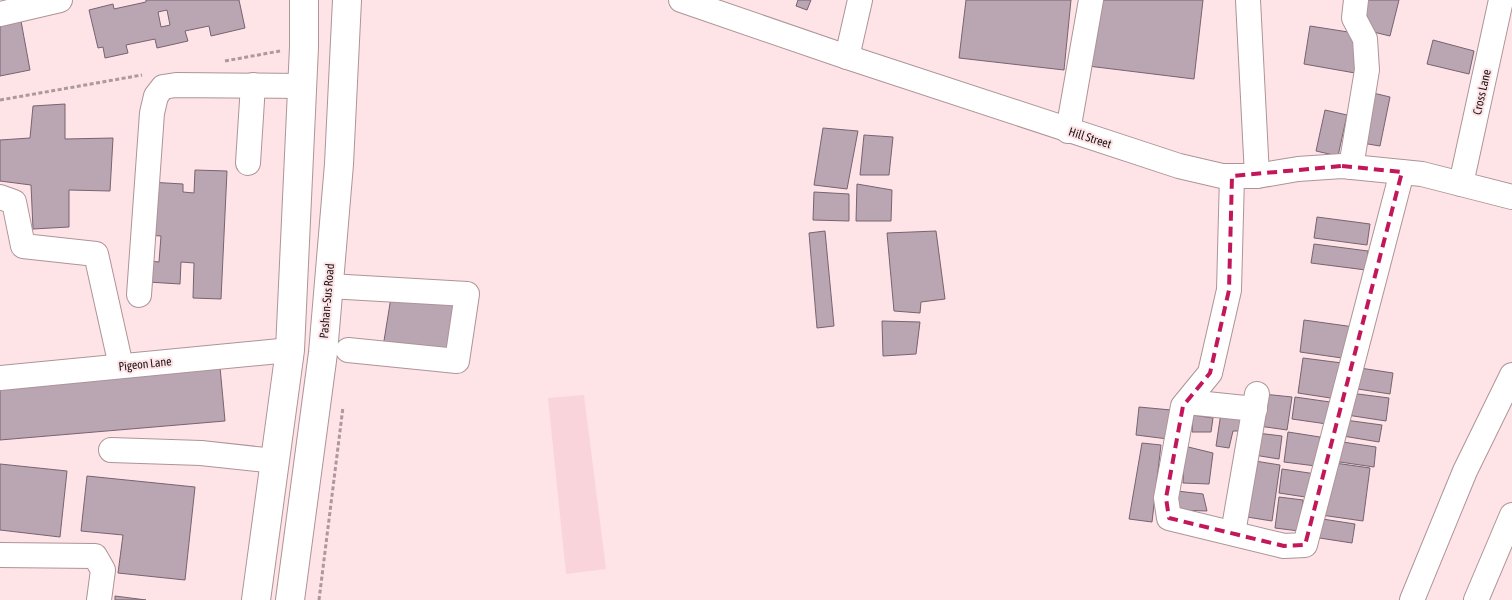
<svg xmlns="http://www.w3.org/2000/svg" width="1512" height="600" font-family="'Asap Condensed',sans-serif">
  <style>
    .built { fill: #f9d5db }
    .building { fill: #baa5b2; stroke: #776470; fill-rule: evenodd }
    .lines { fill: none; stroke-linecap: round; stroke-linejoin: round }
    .minor-casing { stroke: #ad9498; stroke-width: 26 }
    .major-casing { stroke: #ad9498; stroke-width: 30 }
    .path { stroke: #ad999c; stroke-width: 3; stroke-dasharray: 4 2.5; stroke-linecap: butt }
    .minor { stroke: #fff; stroke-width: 24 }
    .major { stroke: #fff; stroke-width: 28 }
    .marked { fill: none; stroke: #c2185b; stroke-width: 4; stroke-dasharray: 10 6; stroke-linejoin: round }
    .labels { text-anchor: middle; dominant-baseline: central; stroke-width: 4; stroke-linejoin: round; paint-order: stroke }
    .street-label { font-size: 12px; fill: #1f1618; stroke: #fee3e7 }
  </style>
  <rect width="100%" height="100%" fill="#fee3e7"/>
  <polygon class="built" points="584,395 606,569 566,574 548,398"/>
  <g class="building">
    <path d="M146,0H239L245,28L211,36L209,26L185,31L188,41L157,48L155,39L126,45L128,53L105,58L103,47L98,48L89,10L113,4L114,9L146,2ZM167,10L170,25L161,27L158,12Z"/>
    <polygon points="798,0 811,0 807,10 796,6"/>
    <polygon points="966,0 1071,0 1064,70 959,58"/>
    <polygon points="1096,0 1203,0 1194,79 1088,66"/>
    <polygon points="1368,0 1399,0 1390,36 1361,29"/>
    <polygon points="21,21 30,70 0,76 0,24"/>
    <polygon points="1310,26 1361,34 1355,73 1304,64"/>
    <polygon points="1433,40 1474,51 1469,74 1427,64"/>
    <polygon points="1373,93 1390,97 1380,146 1362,143"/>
    <polygon points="65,104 65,139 113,138 110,191 69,190 69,227 33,229 31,185 0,181 0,140 30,138 33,106"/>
    <polygon points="1325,110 1347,115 1338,156 1316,151"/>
    <polygon points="823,128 858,131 847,189 814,185"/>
    <polygon points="864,135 893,137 889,175 860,175"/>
    <polygon points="195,170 227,171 221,299 193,298 194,263 181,262 180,284 148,282 149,261 159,262 161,236 146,235 149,182 183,184 183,192 194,193"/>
    <polygon points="857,184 892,190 891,221 856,221"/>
    <polygon points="814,192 849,194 849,221 813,220"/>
    <polygon points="1317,217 1370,224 1367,245 1314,238"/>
    <polygon points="825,231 834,326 817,328 809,233"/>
    <polygon points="936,231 945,299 921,302 920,313 894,311 887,233"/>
    <polygon points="1314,244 1368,251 1366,270 1311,263"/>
    <polygon points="392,291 456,301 447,358 383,347"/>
    <polygon points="1304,320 1354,327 1349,359 1300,352"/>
    <polygon points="882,321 920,322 916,354 883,356"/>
    <polygon points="1303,358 1342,363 1337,399 1298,393"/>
    <polygon points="220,367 225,421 0,440 0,385"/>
    <polygon points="1360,368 1393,373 1390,394 1358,389"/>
    <polygon points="1350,393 1389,398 1386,421 1347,415"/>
    <polygon points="1263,394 1292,397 1287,430 1259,426"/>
    <polygon points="1295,397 1337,403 1334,425 1292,419"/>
    <polygon points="1139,407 1171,410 1168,439 1136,435"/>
    <polygon points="1221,413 1242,415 1243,431 1233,431 1229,448 1216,446"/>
    <polygon points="1193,415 1213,418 1211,432 1192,432"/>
    <polygon points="1345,420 1382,425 1379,442 1343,436"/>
    <polygon points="1288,432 1320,437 1316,466 1284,462"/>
    <polygon points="1257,433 1282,436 1279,459 1254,455"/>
    <polygon points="1336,441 1376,447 1374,467 1333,461"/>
    <polygon points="1142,443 1161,445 1152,522 1129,519"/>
    <polygon points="1184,446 1213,453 1209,484 1183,483"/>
    <polygon points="1255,461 1280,465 1272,521 1247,517"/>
    <polygon points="1328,462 1370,468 1363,521 1321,515"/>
    <polygon points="0,464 67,471 60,537 0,530"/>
    <polygon points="1282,469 1316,474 1312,498 1279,493"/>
    <polygon points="87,476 195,487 185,580 118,573 123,535 81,531"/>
    <polygon points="1177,491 1203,494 1207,511 1177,510"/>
    <polygon points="1279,497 1303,500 1299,531 1275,528"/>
    <polygon points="1316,518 1355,524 1352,543 1313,537"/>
    <polygon points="115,596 146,600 115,600"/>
  </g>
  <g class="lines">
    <g class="minor-casing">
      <g id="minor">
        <polyline points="681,0 847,57 1179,166 1222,176 1257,176 1298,169 1342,166 1422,174 1512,197"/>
        <polyline points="1248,0 1257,176"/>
        <polyline points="0,14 60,0"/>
        <polyline points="847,57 860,0"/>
        <polyline points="1068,131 1091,0"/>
        <polyline points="248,163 253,85"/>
        <polyline points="1351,167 1367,70 1365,39 1354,18 1356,0"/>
        <polyline points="1232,176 1229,290 1210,373 1183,406 1166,498 1169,518 1284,546 1305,545 1402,172"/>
        <polyline points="1461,184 1501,0"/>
        <polyline points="0,197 14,202 23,246 96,254 121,366"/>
        <polyline points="329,286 467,294 457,361 348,350"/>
        <polyline points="139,295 152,113 156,96 163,87 176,85 302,86"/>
        <polyline points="0,378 290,350"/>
        <polyline points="1187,402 1255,409"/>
        <polyline points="111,450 201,453 275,461"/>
        <polyline points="1233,533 1257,394"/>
        <polyline points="0,555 95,556 103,570 99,600"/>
        <polyline points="1412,600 1465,471 1512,375"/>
        <polyline points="1476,600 1512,515"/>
      </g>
    </g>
    <g class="major-casing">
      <g id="major">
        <polyline points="256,600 290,350 304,47 304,0"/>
        <polyline points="290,600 323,353 339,164 347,0"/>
      </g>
    </g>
    <g class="path">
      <polyline points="225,61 280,51"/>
      <polyline points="0,100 142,75"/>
      <polyline points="319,600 343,407"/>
    </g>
    <use href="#minor" class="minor"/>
    <use href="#major" class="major"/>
  </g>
  <path class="marked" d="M1342,166L1402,172L1305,545L1284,546L1169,518L1166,498L1183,406L1210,373L1229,290L1232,176Z"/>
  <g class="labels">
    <g class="street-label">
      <text transform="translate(1482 92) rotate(-77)">Cross Lane</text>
      <text transform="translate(1090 138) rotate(18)">Hill Street</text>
      <text transform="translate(327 301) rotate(-85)">Pashan-Sus Road</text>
      <text transform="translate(145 364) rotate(-6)">Pigeon Lane</text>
    </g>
  </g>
</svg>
